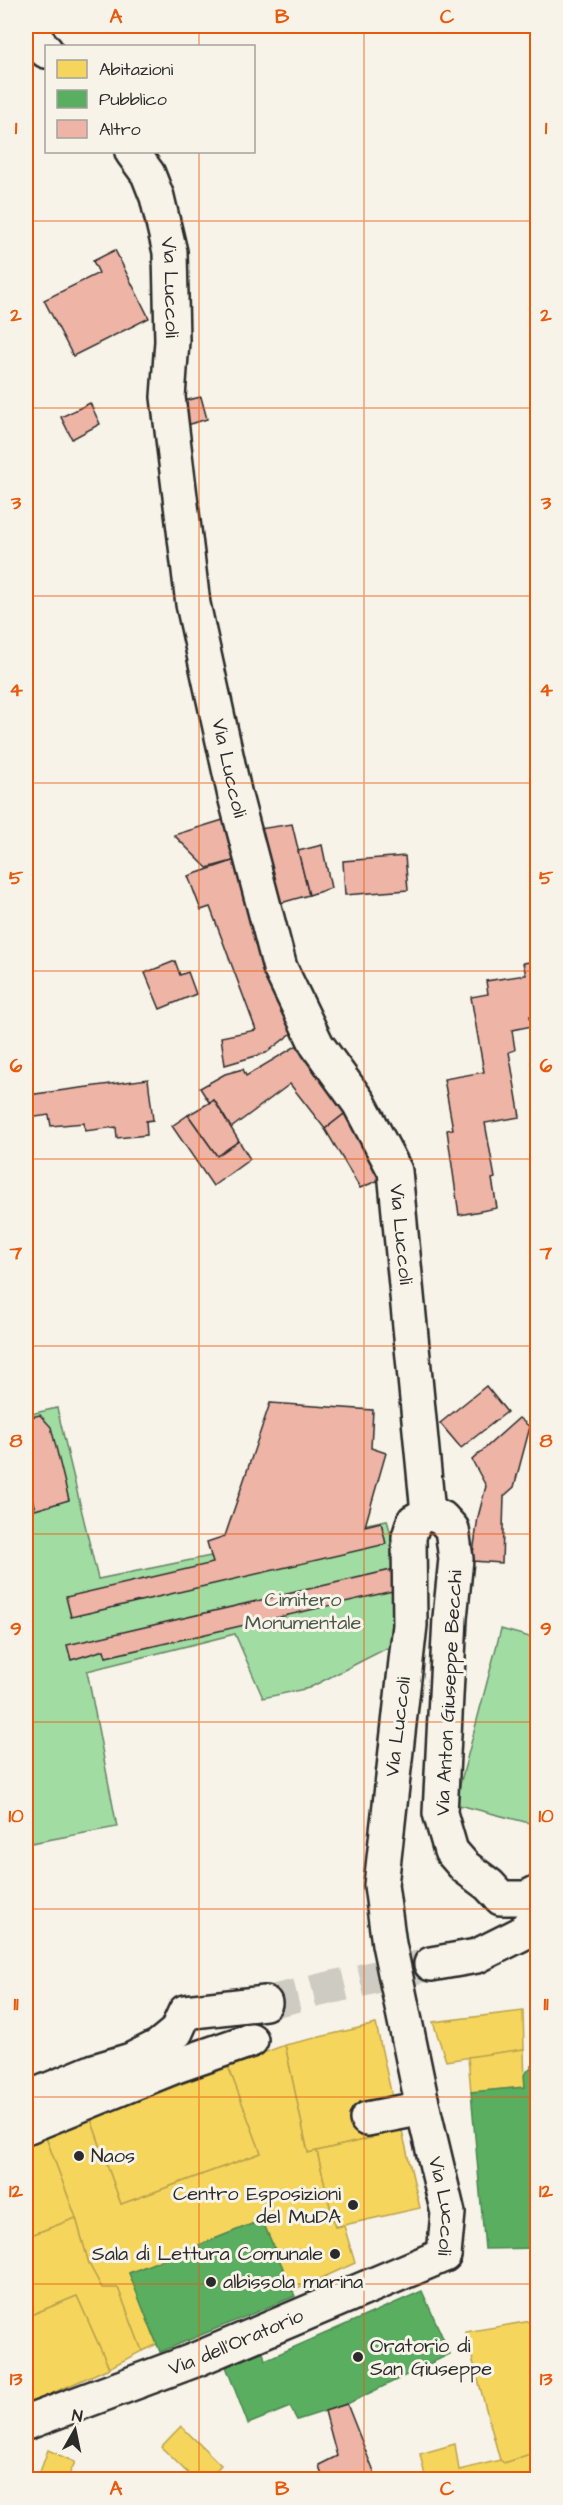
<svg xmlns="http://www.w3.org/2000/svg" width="563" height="2505" font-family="'Architects Daughter',sans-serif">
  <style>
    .green { fill: #a1dca2; stroke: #668466; stroke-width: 1.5 }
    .homes { fill: #f6d55c; stroke: #b9a24d; stroke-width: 1.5 }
    .public { fill: #5aae61; stroke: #4c8751; stroke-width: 1.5 }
    .building { fill: #eeb4a6; stroke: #2b2b2b; stroke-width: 1.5 }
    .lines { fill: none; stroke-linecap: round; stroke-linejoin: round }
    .street-tunnel { stroke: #cecbc2; stroke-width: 33; stroke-dasharray: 33 16; stroke-linecap: butt }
    .street-casing { stroke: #2b2b2b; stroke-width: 38 }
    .street { stroke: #f7f3e8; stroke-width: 33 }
    .grid { fill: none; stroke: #e8590c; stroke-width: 1.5; stroke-opacity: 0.55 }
    .poi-dot { fill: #2b2b2b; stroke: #f7f3e8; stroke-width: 2 }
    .labels { text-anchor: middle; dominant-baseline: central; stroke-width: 6; stroke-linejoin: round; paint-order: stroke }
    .street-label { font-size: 20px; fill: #2b2b2b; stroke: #f7f3e8 }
    .park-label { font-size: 20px; fill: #485749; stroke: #f7f3e8 }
    .poi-label { font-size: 20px; fill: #2b2b2b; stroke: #f7f3e8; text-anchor: start }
    .neatline { fill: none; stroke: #e8590c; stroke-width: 2 }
    .grid-label { font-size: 20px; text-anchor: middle; font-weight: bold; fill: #e8590c }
  </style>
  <rect width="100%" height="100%" fill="#f7f3e8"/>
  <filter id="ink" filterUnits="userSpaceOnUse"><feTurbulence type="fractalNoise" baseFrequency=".0167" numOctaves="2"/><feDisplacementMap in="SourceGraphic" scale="12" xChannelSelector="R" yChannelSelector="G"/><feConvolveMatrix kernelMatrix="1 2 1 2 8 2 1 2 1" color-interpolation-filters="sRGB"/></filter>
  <g filter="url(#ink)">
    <g class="green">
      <polygon points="57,1408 98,1579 387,1520 405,1588 395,1644 309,1688 263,1698 235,1634 87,1671 117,1827 26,1844 26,1415"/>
      <polygon points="501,1629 537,1639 537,1825 455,1804"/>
    </g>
    <g class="homes">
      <polygon points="523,2011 524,2049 446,2061 433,2022"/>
      <polygon points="376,2024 393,2101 368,2126 372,2138 308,2153 285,2045"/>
      <polygon points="285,2045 308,2153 317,2151 335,2227 344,2226 355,2263 293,2291 262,2220 129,2273 157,2344 142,2351 118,2288 102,2288 89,2264 76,2218 45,2135 91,2119 121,2204 261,2153 228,2066"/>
      <polygon points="524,2049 525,2087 471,2092 468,2057"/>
      <polygon points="228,2066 261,2153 121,2204 91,2119"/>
      <polygon points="400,2122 420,2208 335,2227 317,2151 372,2138 368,2126"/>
      <polygon points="45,2135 76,2218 26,2237 26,2143"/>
      <polygon points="76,2218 89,2264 102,2288 118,2288 142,2351 109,2368 77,2296 26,2317 26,2237"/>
      <polygon points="77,2296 109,2368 26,2405 26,2317"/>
      <polygon points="538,2320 538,2480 536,2480 530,2454 504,2463 500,2460 465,2332"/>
      <polygon points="181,2426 221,2465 207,2480 195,2480 161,2447"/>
      <polygon points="455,2444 459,2470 500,2460 504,2463 530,2454 536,2480 426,2480 420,2454"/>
      <polygon points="48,2450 75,2462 67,2479 69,2480 37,2480"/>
    </g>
    <g class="public">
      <polygon points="538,2059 538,2248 485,2249 471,2092 525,2087 524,2075"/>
      <polygon points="262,2220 295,2296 160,2352 129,2273"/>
      <polygon points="422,2291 450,2354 347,2404 297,2420 290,2407 248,2424 225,2364 262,2348 265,2360"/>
    </g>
    <g class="building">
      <polygon points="115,250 149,318 73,356 44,300 99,273 93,261"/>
      <polygon points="201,397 207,419 184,426 179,402"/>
      <polygon points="90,403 100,424 72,439 61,417"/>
      <polygon points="223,820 236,860 207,868 174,835"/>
      <polygon points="292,824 309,895 270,906 252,830"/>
      <polygon points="322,845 331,888 309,895 298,851"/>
      <polygon points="405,856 408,890 345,895 343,861"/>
      <polygon points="236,860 297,1029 266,1053 225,1065 221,1037 256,1030 210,907 201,910 188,876"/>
      <polygon points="175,961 180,975 188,972 196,994 160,1009 145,973"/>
      <polygon points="538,961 538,1015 530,1016 532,1026 512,1030 515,1050 509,1052 520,1117 485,1123 495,1178 492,1179 497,1208 459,1215 447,1130 453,1129 444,1079 484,1072 471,997 488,994 486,981 526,975 523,963"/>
      <polygon points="306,1040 352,1108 325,1129 290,1084 231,1128 214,1100 209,1102 200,1088 225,1074 243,1069 246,1076"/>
      <polygon points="148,1079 153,1120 146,1121 147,1135 117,1138 116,1127 85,1131 84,1123 51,1126 49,1115 29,1118 28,1095"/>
      <polygon points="214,1100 239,1141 217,1156 188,1115"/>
      <polygon points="352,1108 384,1178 360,1188 325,1129"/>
      <polygon points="188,1115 217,1156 239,1141 250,1159 213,1186 172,1126"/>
      <polygon points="486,1386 507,1412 461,1448 440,1423"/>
      <polygon points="270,1403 373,1410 371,1448 386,1453 365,1526 381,1522 386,1544 71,1617 66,1597 213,1563 207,1542 225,1536"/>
      <polygon points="40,1415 51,1427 69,1500 35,1510 26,1473 26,1418"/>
      <polygon points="519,1418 530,1427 514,1487 504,1496 502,1563 472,1561 478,1517 486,1486 472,1460"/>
      <polygon points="391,1570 397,1590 106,1657 104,1650 71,1660 67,1645"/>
      <polygon points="347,2404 377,2480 323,2480 319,2465 337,2456 325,2411"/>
    </g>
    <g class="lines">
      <polyline class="street-tunnel" points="265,2003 431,1964"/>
      <g class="street-casing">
        <g id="street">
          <polyline points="26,27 46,51"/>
          <path id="s1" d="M132,152L148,174L157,197L170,252L172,341L168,397L193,604L235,796L280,968L317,1045L359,1103L395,1171L428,1513"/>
          <path id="s2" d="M428,1513L414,1521L409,1537L410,1625L381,1885L389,1944L423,2108L448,2213L444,2255"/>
          <polyline points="428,1513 442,1518 452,1529 456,1559 450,1618 440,1813 451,1851 465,1867 489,1885 501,1898 526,1898 538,1892"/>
          <polyline points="431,1964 477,1956 523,1933 538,1913"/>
          <polyline points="26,2099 94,2071 131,2060 159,2046 176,2032 185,2012 265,2003"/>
          <polyline points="367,2119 423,2108"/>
          <polyline points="26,2127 176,2066 251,2040"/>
          <path id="s3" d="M26,2423L195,2360L444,2255"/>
        </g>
      </g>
      <use href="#street" class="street"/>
    </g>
  </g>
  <path class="grid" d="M199,26V46M364,26V2480M199,152V2480M26,221H538M26,408H538M26,596H538M26,783H538M26,971H538M26,1159H538M26,1346H538M26,1534H538M26,1722H538M26,1909H538M26,2097H538M26,2284H538"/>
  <g class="poi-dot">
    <circle cx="79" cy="2156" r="6"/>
    <circle cx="353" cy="2205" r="6"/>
    <circle cx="335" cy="2254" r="6"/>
    <circle cx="211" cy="2282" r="6"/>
    <circle cx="358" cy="2357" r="6"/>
  </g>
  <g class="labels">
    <g class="street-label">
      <text stroke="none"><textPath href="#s1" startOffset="144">Via Luccoli</textPath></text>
      <text stroke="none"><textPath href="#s1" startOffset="630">Via Luccoli</textPath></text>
      <text stroke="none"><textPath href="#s1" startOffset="1134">Via Luccoli</textPath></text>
      <text transform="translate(449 1693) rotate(-87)">Via Anton Giuseppe Becchi</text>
      <text transform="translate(398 1727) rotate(-83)">Via Luccoli</text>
      <text stroke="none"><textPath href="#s2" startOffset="710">Via Luccoli</textPath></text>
      <text stroke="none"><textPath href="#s3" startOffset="225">Via dell'Oratorio</textPath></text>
    </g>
    <g class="park-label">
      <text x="303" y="1600">Cimitero<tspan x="303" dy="23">Monumentale</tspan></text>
    </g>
    <g class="poi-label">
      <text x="91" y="2156">Naos</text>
      <text x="341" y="2194" text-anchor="end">Centro Esposizioni<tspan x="341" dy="23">del MuDA</tspan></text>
      <text x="323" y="2254" text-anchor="end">Sala di Lettura Comunale</text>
      <text x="223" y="2282">albissola marina</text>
      <text x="370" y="2346">Oratorio di<tspan x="370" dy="23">San Giuseppe</tspan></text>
    </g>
  </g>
  <rect width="563" height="2505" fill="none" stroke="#f7f3e8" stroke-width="66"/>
  <rect x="45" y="45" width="210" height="108" fill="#f7f3e8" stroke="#a5a39c" stroke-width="1.5"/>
  <rect x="57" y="60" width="30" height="18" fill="#f6d55c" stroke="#a5a39c" stroke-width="1.5"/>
  <text x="99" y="75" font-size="18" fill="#2b2b2b">Abitazioni</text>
  <rect x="57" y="90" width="30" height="18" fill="#5aae61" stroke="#a5a39c" stroke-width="1.5"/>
  <text x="99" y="105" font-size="18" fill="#2b2b2b">Pubblico</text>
  <rect x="57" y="120" width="30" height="18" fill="#eeb4a6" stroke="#a5a39c" stroke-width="1.5"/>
  <text x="99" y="135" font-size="18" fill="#2b2b2b">Altro</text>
  <g transform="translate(75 2430) rotate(9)" stroke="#f7f3e8" stroke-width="4.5" paint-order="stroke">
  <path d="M0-4.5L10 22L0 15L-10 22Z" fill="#2b2b2b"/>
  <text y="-9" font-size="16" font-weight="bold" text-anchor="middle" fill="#2b2b2b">N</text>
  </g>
  <rect x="33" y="33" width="497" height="2439" class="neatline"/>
  <g class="grid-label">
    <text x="116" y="23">A</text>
    <text x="282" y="23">B</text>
    <text x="447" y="23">C</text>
    <text x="16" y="134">1</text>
    <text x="546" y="134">1</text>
    <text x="16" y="321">2</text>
    <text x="546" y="321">2</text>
    <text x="16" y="509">3</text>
    <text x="546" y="509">3</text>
    <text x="16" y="696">4</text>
    <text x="546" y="696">4</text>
    <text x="16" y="884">5</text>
    <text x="546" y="884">5</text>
    <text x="16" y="1072">6</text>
    <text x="546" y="1072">6</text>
    <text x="16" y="1259">7</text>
    <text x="546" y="1259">7</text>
    <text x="16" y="1447">8</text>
    <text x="546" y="1447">8</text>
    <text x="16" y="1635">9</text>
    <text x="546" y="1635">9</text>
    <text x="16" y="1822">10</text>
    <text x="546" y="1822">10</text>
    <text x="16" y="2010">11</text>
    <text x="546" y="2010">11</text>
    <text x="16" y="2197">12</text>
    <text x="546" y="2197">12</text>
    <text x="16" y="2385">13</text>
    <text x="546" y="2385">13</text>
    <text x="116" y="2495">A</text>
    <text x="282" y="2495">B</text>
    <text x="447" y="2495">C</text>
  </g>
</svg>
